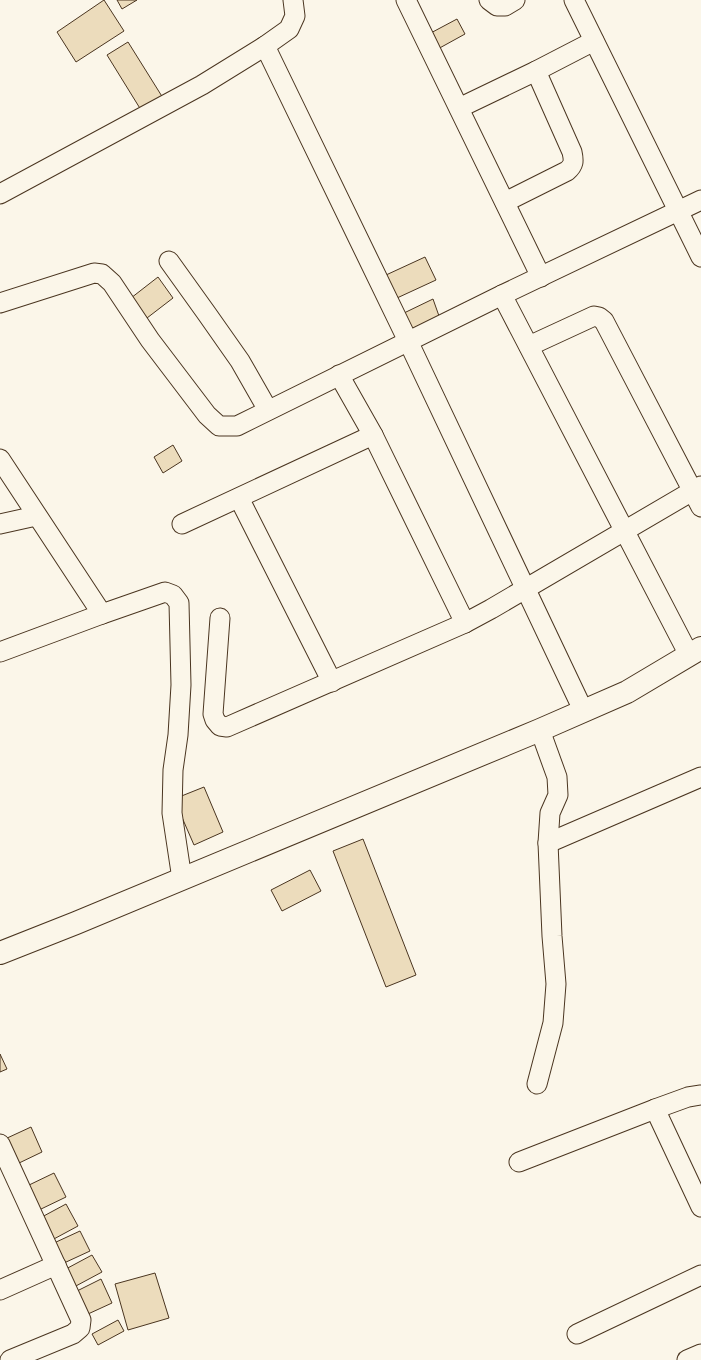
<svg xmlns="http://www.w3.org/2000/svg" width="701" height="1360" font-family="'Nunito Sans',sans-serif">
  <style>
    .building { fill: #ecdcbc; stroke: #4a3520 }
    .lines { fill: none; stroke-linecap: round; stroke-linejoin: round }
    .minor-casing { stroke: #4a3520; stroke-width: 21 }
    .tertiary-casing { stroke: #4a3520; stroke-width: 24 }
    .minor { stroke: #fbf6e9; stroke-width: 19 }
    .tertiary { stroke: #fbf6e9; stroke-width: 22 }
  </style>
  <rect width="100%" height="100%" fill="#fbf6e9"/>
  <g class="building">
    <polygon points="104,0 124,31 76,62 57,32"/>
    <polygon points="117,0 137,0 122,9"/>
    <polygon points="457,19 465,34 436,50 427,35"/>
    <polygon points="128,42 163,98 141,110 107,55"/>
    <polygon points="425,257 436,280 397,298 386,275"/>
    <polygon points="158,277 173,298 147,318 131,298"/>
    <polygon points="433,299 439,316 412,329 404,313"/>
    <polygon points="173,445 182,461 163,473 154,457"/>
    <polygon points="204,787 223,832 194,845 174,799"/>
    <polygon points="363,839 416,975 386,987 333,851"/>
    <polygon points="310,870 321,891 282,911 271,890"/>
    <polygon points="0,1054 7,1069 0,1072"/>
    <polygon points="31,1127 42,1152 17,1164 5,1139"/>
    <polygon points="54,1173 66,1197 39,1210 27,1186"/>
    <polygon points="66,1204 78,1226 52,1240 40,1218"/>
    <polygon points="80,1231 90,1251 64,1263 54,1243"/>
    <polygon points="92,1255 102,1272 74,1287 64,1270"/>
    <polygon points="155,1273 169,1318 128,1330 115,1284"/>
    <polygon points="101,1279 112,1303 88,1314 77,1291"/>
    <polygon points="118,1320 124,1331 98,1345 92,1334"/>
  </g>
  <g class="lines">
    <g class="minor-casing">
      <g id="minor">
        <polyline points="406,0 541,277"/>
        <polyline points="489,0 497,6 505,6 515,0"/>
        <polyline points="574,0 701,257"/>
        <polyline points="265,46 408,341 583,710"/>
        <polyline points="459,108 536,71 594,41"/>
        <polyline points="0,194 202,85 265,46 289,29 295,16 293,0"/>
        <path d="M505,202L567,171C574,165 574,161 572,152L536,71"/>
        <polyline points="169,261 207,314 240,361 268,410"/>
        <polyline points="502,295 689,655"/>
        <polyline points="0,303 94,273 102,274 112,283 150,340 207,415 219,426 237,426 502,295 701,200"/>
        <polyline points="529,346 594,316 599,317 604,321 701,507"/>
        <polyline points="339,375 373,435 465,623"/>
        <polyline points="0,459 102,614 165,592 173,595 179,603 181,685 178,735 173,770 172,813 182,879"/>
        <polyline points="239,498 332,682"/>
        <polyline points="0,524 36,516"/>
        <polyline points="182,524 373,435"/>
        <polyline points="220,618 213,714 215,720 220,726 227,727 465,623 491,609 701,486"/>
        <polyline points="0,652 102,614"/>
        <polyline points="548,843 701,777"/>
        <polyline points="537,1084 553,1023 556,984 552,936 548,843 550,813 558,795 557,777 540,730"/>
        <polyline points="655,1109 701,1207"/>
        <polyline points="0,1144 81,1320 80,1328 73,1334 10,1360"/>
        <polyline points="519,1162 655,1109 688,1097 701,1095"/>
        <polyline points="0,1290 56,1265"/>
        <polyline points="577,1334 701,1275"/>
        <polyline points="687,1360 701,1354"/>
      </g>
    </g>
    <g class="tertiary-casing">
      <polyline id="tertiary" points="0,953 76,923 540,730 627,692 701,648"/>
    </g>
    <use href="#minor" class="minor"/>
    <use href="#tertiary" class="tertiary"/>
  </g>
</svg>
